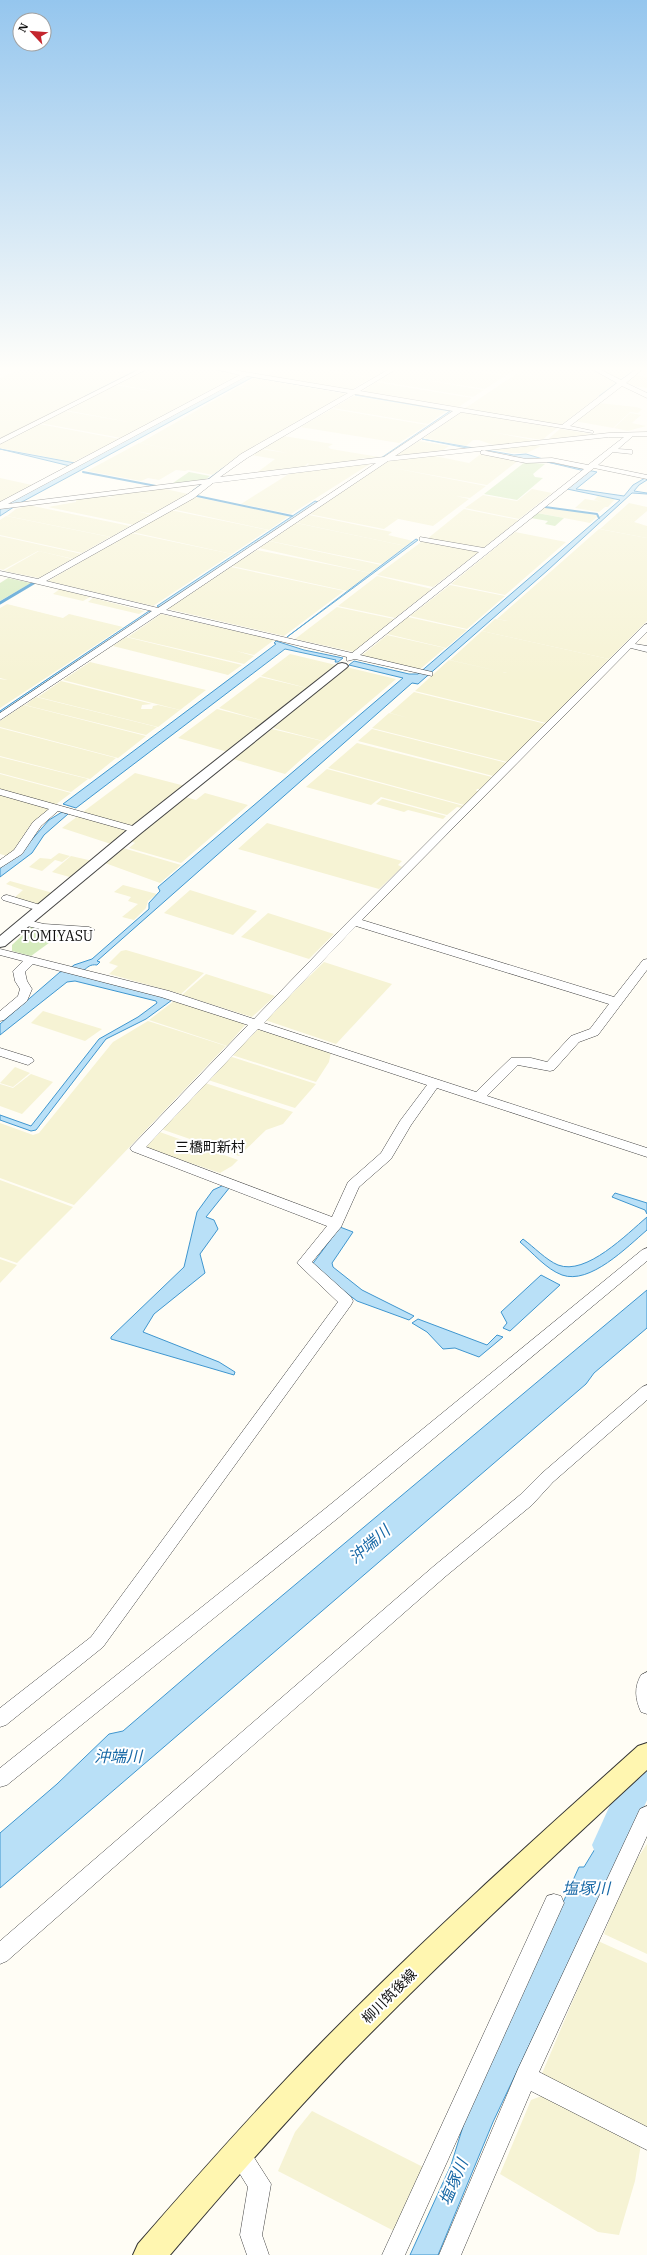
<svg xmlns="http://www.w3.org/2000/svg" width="647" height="2255" font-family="'IBM Plex Serif','Noto Sans JP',serif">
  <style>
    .farmland { fill: #f6f3d4 }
    .green { fill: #d5ebbd }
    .water { fill: #b9e0f7; stroke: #3f96cf }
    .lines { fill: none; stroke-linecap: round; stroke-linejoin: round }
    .stream-far1 { stroke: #3f96cf; stroke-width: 2 }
    .stream { stroke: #3f96cf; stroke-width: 3 }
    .river { fill: #b9e0f7; fill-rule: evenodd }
    .minor-casing { stroke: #444; stroke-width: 1 }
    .tertiary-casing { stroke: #444; stroke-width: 2 }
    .secondary-casing { stroke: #333; stroke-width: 2 }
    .minor { fill: #fff; fill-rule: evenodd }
    .tertiary { fill: #fff; fill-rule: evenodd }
    .secondary { fill: #fff6b0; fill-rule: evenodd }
    .labels { text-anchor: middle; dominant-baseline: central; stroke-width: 4; stroke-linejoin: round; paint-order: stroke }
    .quarter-label { font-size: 14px; fill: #111; stroke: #fff }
    .near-street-label { font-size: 14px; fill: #111; stroke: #fff }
    .near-water-label { font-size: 16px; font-style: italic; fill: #1768a6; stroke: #fff }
  </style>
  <rect width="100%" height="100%" fill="#fffdf5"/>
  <g class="farmland">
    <polygon points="22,368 99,368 130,373 3,438 0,437 0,393 4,394 0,393 0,378"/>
    <polygon points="148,368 202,368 240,374 121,438 40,423 65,411 134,423 65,410 115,385 163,393 116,384"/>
    <polygon points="278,368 309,368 371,378 351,390 268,376 271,374 267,374"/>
    <polygon points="315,368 390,368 374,378"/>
    <polygon points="399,368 456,368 505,376 485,389 408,377 484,390 473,397 377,381"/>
    <polygon points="461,368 517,368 506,375"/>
    <polygon points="526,368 589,368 612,379 611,381 617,382 560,426 464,409 516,374 540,377 518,373"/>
    <polygon points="597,368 635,368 619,380"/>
    <polygon points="635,375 647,377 647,388 634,386 625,382"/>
    <polygon points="254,378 346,394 242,453 213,475 188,470 185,471 176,470 159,480 148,478 141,481 87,471 139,443 202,455 140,443 220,397 260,404 221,397 238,387 256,390 240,387"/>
    <polygon points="376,382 472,398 457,408 362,392"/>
    <polygon points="354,396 446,411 428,424 333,408"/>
    <polygon points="598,403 636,407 642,409 638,413 630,412 613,428 574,421"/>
    <polygon points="332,409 427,425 399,443 300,427"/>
    <polygon points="461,412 557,428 542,440 491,432 539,441 493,445 479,440 473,440 466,446 424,438"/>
    <polygon points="630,413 641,415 632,423 646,426 628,431 614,428"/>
    <polygon points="39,424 120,439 73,462 0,448 0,443"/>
    <polygon points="560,429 597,435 547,440"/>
    <polygon points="283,436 333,444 328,447 331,449 379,457 369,459 358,458 367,460 304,468 309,464 308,463 303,468 255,474 275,459 251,455 260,449 287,453 262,448"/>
    <polygon points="419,441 449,446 443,450 395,456"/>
    <polygon points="534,444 541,446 527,453 511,453 490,449"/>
    <polygon points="482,453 519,460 487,485 388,467 486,486 470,498 456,496 469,499 433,526 389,517 398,519 384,529 309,514 390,460 430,455 469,463"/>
    <polygon points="373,462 291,514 241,504 292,472"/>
    <polygon points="0,478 32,485 0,502"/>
    <polygon points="161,488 188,494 152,514 136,511 152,515 134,525 48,507 76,502 76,499 104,496 116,498 107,495"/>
    <polygon points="532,489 552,493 519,519 465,508 483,495 523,502 517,501"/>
    <polygon points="598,496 615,499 608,507 605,507 599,512 575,508 585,499 603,502 594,500"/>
    <polygon points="195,497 289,516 269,530 172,509"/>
    <polygon points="629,503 647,507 647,511 634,522 647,526 647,538 600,529"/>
    <polygon points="28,505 130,526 111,537 7,516 16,509"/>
    <polygon points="545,507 581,512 598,516 590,523 538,513"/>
    <polygon points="464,509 519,520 482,549 427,539"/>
    <polygon points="170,510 268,530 232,554 132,532"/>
    <polygon points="309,515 392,532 388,535 413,541 406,546 297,523"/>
    <polygon points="6,516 110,537 82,553 0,535 0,520"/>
    <polygon points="296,523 406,546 382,564 270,541"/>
    <polygon points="599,529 647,538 647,621 609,659 482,631 495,619 508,621 497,619"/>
    <polygon points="515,532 566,542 505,595 451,584"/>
    <polygon points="131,533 232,554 153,606 48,581 112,544 125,547 113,544"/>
    <polygon points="0,536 82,554 74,559 38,551 3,570 0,569"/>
    <polygon points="424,540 479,552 433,587 377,575"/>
    <polygon points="269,541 381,565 370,573 259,548"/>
    <polygon points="257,550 370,573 347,591 232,566"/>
    <polygon points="39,551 72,559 39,578 4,571"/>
    <polygon points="231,567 344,591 284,636 168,609"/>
    <polygon points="377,576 432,589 395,618 338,606"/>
    <polygon points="450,585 505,596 467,629 410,616"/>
    <polygon points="60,589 90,597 83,601 53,594"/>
    <polygon points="93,598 144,611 139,614 88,602"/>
    <polygon points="7,604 63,618 69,614 123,627 0,708 0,679 8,680 0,678 0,608"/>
    <polygon points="337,607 394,619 354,652 295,639"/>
    <polygon points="161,614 274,640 254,655 236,651 254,656 244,664 128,637"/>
    <polygon points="408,617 467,630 446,648 387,634"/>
    <polygon points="482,631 609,659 561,708 454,682 561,708 546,723 415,691 449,660 507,673 450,660"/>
    <polygon points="387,635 445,648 419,670 360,657"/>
    <polygon points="126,637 242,665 228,675 113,646"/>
    <polygon points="290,654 336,665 307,688 261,676"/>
    <polygon points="90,662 206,690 180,710 63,680"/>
    <polygon points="346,667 396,679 323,741 273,728"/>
    <polygon points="260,677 307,688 228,752 178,738 217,709 264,721 219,708"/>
    <polygon points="61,681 152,704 142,705 141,709 152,709 153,706 158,705 180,710 158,727 38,697"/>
    <polygon points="414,692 546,724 507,762 372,728 389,713 409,718 390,713"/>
    <polygon points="36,697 157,727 146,735 25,705"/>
    <polygon points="24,705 146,736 118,758 0,727 0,721"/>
    <polygon points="0,728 116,758 90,779 0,756"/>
    <polygon points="272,729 322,741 285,774 233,759"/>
    <polygon points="372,729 507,763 493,776 358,741"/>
    <polygon points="357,743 492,777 480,789 477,789 476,791 479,791 464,805 328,768"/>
    <polygon points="0,757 88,779 71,792 0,773"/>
    <polygon points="327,769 464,806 462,808 457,807 447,815 381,797 371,805 306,787"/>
    <polygon points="135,773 185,786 135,827 83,812"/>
    <polygon points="0,774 71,793 55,805 0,790"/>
    <polygon points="205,793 248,805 181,863 129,848 135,843 131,841 186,797 196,800"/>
    <polygon points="0,795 51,809 29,827 13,851 7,856 0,854"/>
    <polygon points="382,799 383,799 446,816 443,819 408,810 404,812 376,804"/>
    <polygon points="78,816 129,831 114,845 62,828"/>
    <polygon points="267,823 402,861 398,865 402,867 379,889 238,849"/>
    <polygon points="123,848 181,865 160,883 105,863"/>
    <polygon points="59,853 70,856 62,862 55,860 42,871 29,867 40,858 51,859"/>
    <polygon points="71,856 93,861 73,878 52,872"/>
    <polygon points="10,881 53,893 39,906 14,898 23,890 6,884"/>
    <polygon points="123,885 157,894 148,901 146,908 134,920 122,917 138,904 128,901 131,897 114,892"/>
    <polygon points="190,890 257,911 233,935 164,913"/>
    <polygon points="268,913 334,934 309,959 241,937"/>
    <polygon points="126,950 204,973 181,994 109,974 118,966 109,963 121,951"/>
    <polygon points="324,962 392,984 336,1044 265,1020"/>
    <polygon points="206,974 275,996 252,1017 182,995"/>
    <polygon points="174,1001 243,1022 245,1025 227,1046 149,1020"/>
    <polygon points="43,1011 102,1029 85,1041 31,1023"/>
    <polygon points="148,1021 226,1046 74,1205 0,1178 0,1123 33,1135 39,1133 113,1042"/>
    <polygon points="257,1029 331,1052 329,1062 316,1082 232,1055"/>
    <polygon points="229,1056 316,1084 295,1108 208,1080"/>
    <polygon points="15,1067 30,1073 13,1087 0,1083"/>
    <polygon points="31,1074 53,1082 22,1114 0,1106 0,1084 13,1088"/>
    <polygon points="205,1083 293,1112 283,1124 266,1130 239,1156 161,1129"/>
    <polygon points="157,1131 238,1160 232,1166 220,1173 149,1149 145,1144"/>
    <polygon points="0,1180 73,1207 17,1263 0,1257"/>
    <polygon points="0,1259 17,1265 0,1283"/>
    <polygon points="647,1844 647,1954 604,1934 625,1877"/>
    <polygon points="598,1941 647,1963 647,2132 541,2076"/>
    <polygon points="544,2095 641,2144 635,2181 619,2235 598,2232 500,2174 531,2100"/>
    <polygon points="312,2111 425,2168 394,2231 278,2171 295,2132"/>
  </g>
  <g class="green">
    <polygon points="525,462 545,464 533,474 535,477 543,478 517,500 484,494"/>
    <polygon points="189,472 210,476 203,481 170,485"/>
    <polygon points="537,513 564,518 555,526 545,524 548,521 531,518"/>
    <polygon points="8,578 31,583 0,601 0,583"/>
    <polygon points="33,925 64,932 31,956 12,951 12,945"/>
  </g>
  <g class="water">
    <polygon points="246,376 350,393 253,377 20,503 0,516 0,509 70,466 0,449 75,463"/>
    <polygon points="355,395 356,394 454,411 382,459 381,458 450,411"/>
    <polygon points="422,439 514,455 526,454 543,459 531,461"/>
    <path d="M547,462L597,472L576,489L624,496L633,485L645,478L647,480L639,485L634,491L647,493V494L632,493L548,570L418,684L412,683L97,961L100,962L97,965C90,964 88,967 83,971L172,1000L146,1019L106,1039L36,1130L31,1131L0,1120V1115L31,1126L99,1039L138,1017L157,1003L156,1001L75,981L67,982L0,1035V1024L60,972L68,970L74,965L92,959L149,909V903L160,891L158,887L403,678L349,665L354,661L409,674H418L620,500L567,489L589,472Z"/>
    <polygon points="315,501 318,502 159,607 157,606"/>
    <polygon points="416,539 418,540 287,637"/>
    <polygon points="149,611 151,612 0,713 0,711"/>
    <polygon points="276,641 304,650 343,658 338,662 335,662 336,660 285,649 76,808 63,804 276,644 274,643"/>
    <polygon points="62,812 68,814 44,835 32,853 0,877 0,868 21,852 49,820"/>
    <polygon points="224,1185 230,1187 206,1217 214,1220 218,1229 200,1254 205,1273 154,1314 143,1332 219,1362 235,1372 234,1375 111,1339 111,1337 184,1267 197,1212 213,1190"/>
    <polygon points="615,1193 647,1203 647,1214 645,1210 612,1197"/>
    <path d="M647,1217V1230C627,1247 590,1285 562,1275C546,1269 533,1253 520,1242L523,1239C534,1247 546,1260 558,1265C586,1276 627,1234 647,1217Z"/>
    <polygon points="340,1227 353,1232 332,1263 333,1267 362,1290 414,1316 409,1320 357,1301 311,1266"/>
    <polygon points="541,1275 560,1285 510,1331 503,1328 507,1323 501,1312"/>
    <polygon points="647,1290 647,1328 594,1373 586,1384 0,1888 0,1833 57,1784 109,1734 123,1731 216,1651"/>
    <polygon points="418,1319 487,1345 497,1335 503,1337 479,1357 455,1348 443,1349 427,1332 412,1323"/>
    <polygon points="638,1815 493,2122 438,2255 410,2255 451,2165 465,2120 579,1867 584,1867 615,1816"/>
  </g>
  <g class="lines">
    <g class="stream-far1">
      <polyline points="383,373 392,368"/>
      <polyline points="600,396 638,368"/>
      <polyline points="85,397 142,368"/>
      <polyline points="83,472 156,486"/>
      <polyline points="193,491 224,468"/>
      <polyline points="197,496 292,516"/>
      <polyline points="545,507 597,514 599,518"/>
      <polyline points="35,582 38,580"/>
    </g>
    <polyline class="stream" points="0,603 37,581"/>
    <polygon class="river" points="647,1746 647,1800 623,1857 610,1861 597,1857 592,1845 635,1750"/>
    <g class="minor-casing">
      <g id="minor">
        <polygon points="142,368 149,368 0,444 0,439"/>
        <path d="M209,368H221L353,390L391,368H398L360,391L562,425L617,383L590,368H597L621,380L638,368H644L626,383L647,393V398L622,386L570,426L593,431V433L461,412L395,456L609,433L647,432V436H633L618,449L632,450V454L613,452L598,465L647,475V479L594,468L360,655L432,672V676L355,659L347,661V657L161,613L0,720V713L152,611L0,575V571L38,579L188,494L202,484L0,509V502L240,375ZM247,376L348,393L241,454L209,479L8,504ZM355,394L453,411L384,457L220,477L247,458ZM609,437H624L588,465L552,458L526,459L481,450V454L526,463L552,462L584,469L484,548L420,537V541L479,552L352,653L166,610L388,461ZM376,463L158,608L46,581L194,498L213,483Z"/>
        <path d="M647,624V632L635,644L647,646V652L631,648L362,920L614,997L643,960L647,959V970L598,1035L579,1042L554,1070L550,1071L518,1065L487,1096L647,1148V1157L437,1088L411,1125L391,1159L359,1187L341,1227L312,1262L351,1297L353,1301L351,1305L103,1647L6,1725L0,1727V1708L91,1637L338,1302L297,1263L327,1226L132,1151L130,1148L248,1025L161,997L33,964L25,972L27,981L32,989L27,1001L4,1020L0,1021V1011L18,996L20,989L15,981L13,971L23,961L0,955V949L169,991L254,1019L339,931L644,625ZM356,926L609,1004L590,1029L571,1036L547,1062L531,1058H511L476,1092L264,1023ZM258,1029L427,1085L400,1121L381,1153L348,1182L332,1217L146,1147Z"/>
        <polygon points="0,789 140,828 141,830 136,833 58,811 41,826 22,854 0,868 0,860 14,850 33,822 49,809 0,795"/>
        <polygon points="7,895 47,907 49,909 43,912 3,900 1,898 3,896"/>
        <polygon points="27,920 44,924 89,927 95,930 89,933 44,930 23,925 21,923 23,921"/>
        <polygon points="0,1048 32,1058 34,1061 28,1065 0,1056"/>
        <polygon points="647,1248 647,1261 338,1518 7,1785 0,1787 0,1768 326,1508 642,1250"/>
        <polygon points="647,1385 647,1400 553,1482 532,1505 446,1576 7,1961 0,1964 0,1941 434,1566 520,1495 541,1474 642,1387"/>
        <path d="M647,1672V1714L641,1712C635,1699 634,1687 641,1675Z"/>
        <polygon points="647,1806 647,1836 539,2072 647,2127 647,2150 531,2091 461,2255 439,2255 518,2069 640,1809"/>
        <polygon points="554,1894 561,1896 564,1903 405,2255 382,2255 547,1896"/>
        <polygon points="238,2142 246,2145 271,2184 262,2235 269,2255 247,2255 240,2235 248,2187 227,2153 230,2145"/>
      </g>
    </g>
    <g class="tertiary-casing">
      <polygon id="tertiary" points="342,663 346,664 348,666 346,668 141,833 5,946 0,947 0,936 131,827 338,664"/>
    </g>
    <g class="secondary-casing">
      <path id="secondary" d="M647,1743V1770C544,1865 441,1961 343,2061C283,2124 226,2189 170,2255H133L138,2244C198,2175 258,2107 322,2042C423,1939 531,1842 638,1746Z"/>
    </g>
    <use href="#minor" class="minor"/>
    <use href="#tertiary" class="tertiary"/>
    <use href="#secondary" class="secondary"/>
  </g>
  <linearGradient id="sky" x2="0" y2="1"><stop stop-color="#95c6ee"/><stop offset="0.54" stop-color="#fffefa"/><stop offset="1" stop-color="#fffefa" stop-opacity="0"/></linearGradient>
  <rect width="647" height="683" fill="url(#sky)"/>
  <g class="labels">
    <g class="quarter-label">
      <text x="57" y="936">TOMIYASU</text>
      <text x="210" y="1147">三橋町新村</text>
    </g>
    <g class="near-street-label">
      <text transform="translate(389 1996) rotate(-45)">柳川筑後線</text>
    </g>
    <g class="near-water-label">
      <text transform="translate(369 1544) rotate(-41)">沖端川</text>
      <text x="118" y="1756">沖端川</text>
      <text x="586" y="1888">塩塚川</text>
      <text transform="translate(453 2182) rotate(-67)">塩塚川</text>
    </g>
  </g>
  <g transform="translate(32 32) rotate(296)"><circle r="19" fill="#ffffff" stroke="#a0a0a0"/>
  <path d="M0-3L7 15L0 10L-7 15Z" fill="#c4262e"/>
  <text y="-6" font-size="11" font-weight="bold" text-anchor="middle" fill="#111111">N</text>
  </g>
</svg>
